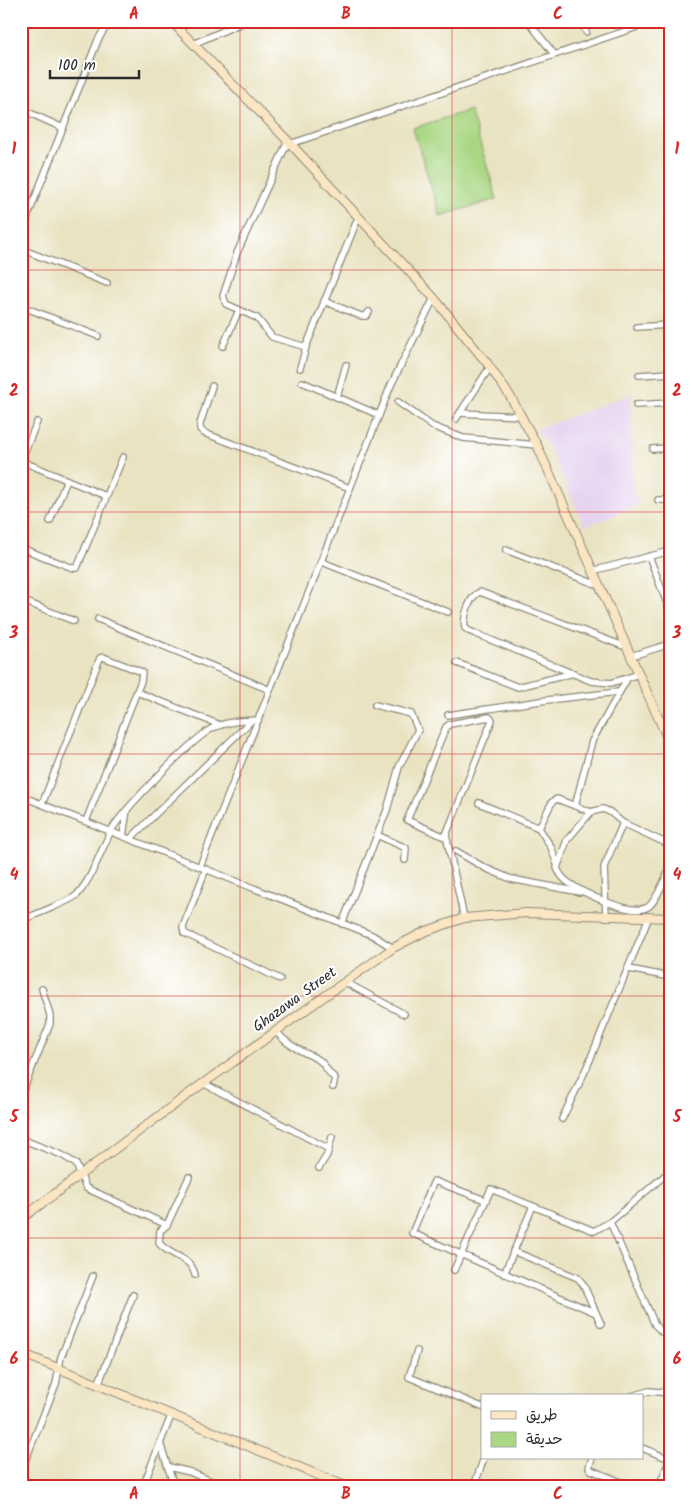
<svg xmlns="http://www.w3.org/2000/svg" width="691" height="1507" font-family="Kalam,'Playpen Sans Arabic',sans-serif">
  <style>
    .built { fill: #e6d3f0 }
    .green { fill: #aad784; stroke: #6a8158 }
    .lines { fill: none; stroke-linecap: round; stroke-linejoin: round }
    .street-casing { stroke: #8a8776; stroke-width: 8 }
    .secondary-casing { stroke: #8a8776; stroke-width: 10 }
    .street { stroke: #fff; stroke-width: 5.5 }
    .secondary { stroke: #fbe6c4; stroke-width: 8 }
    .grid { fill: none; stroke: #d62828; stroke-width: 1; stroke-opacity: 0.55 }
    .labels { text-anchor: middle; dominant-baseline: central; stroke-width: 4; stroke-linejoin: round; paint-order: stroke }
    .street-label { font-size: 15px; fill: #2b2b2b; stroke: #fff }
    .neatline { fill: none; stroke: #d62828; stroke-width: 2 }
    .grid-label { font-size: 16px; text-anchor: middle; font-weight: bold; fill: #d62828 }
  </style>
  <rect width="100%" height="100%" fill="#fff"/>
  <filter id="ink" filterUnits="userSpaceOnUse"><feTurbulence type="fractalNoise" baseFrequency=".02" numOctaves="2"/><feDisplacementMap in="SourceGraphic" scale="10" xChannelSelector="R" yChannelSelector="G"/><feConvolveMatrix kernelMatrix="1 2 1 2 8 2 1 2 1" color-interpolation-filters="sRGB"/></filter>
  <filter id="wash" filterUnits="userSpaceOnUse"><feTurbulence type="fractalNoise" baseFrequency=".0096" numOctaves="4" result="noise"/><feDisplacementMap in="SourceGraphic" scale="20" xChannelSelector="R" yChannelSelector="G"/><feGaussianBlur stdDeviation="1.12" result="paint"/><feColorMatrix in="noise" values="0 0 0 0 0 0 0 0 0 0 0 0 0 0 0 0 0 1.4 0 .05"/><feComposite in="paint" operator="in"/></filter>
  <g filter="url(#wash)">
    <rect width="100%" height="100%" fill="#eae3c2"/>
    <polygon class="built" points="631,394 632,489 639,504 585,527 549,447 535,430"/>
    <polygon class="green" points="470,110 497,199 440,216 413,128"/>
  </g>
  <g filter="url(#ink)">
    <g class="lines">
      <g class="street-casing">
        <g id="street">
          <polyline points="528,21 554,54"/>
          <polyline points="582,21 586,32"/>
          <polyline points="193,44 246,21"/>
          <polyline points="21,109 63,128"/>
          <polyline points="288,141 237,253 223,296 226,304 257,318 272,337 306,347"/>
          <polyline points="290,144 655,21"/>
          <polyline points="21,233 98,40 109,21"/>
          <polyline points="21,249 107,283"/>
          <polyline points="324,301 361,316 366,316 369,312"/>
          <polyline points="21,306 98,336"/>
          <polyline points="637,327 670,325"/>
          <polyline points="223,346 239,310"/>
          <polyline points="300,368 306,347 358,218"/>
          <polyline points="639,375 670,373"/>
          <polyline points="302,382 379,415"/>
          <polyline points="212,386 200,424 200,429 204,433 350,488"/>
          <polyline points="337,397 346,365"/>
          <polyline points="398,402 432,426 463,438 537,445"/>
          <polyline points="636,405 670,403"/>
          <polyline points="460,413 522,416"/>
          <polyline points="456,419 490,367"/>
          <polyline points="653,449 670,448"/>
          <polyline points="21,460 37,422"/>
          <polyline points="21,461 106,496"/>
          <polyline points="658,500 670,500"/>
          <polyline points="50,521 67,480"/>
          <polyline points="21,548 73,568 77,568 123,457"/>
          <polyline points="506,550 598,585"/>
          <polyline points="649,556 670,611"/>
          <polyline points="322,562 448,612"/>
          <polyline points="592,571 670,551"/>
          <polyline points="21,600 74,621"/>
          <polyline points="98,619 270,690"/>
          <path d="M626,647L480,592C469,596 463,618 465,628L469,631L591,681L611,683L639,674"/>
          <polyline points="631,656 670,644"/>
          <polyline points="457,663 518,687 574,673"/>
          <polyline points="137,692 220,725"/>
          <polyline points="448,715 547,700 618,692"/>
          <polyline points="21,796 372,935 393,948"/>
          <polyline points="479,803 539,828"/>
          <polyline points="42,804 100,658 103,657 142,672 141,681 86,821"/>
          <polyline points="575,806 592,741 627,679"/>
          <polyline points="377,835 406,848 405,860"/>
          <polyline points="123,836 127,810"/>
          <polyline points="445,837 407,820 408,818 446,727 450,724 489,717 492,720 491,723 446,835 464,918"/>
          <polyline points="130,839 251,721"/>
          <path d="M670,845L623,823L610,812L603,809L591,812L567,840L557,868C560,875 563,879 569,883C583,893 629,915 646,908C655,905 665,878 670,869"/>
          <polyline points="456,851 485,868 511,879 580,892"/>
          <polyline points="557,864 551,847 539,828 552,802 557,799 591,812"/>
          <polyline points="200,866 391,385 434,298"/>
          <polyline points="206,869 183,927 184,933 280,979"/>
          <polyline points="606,917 604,867 623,823"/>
          <path d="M21,920C30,917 72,900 77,895C93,877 100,852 111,831C122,811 193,738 213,728C227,721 243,721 258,720"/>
          <polyline points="342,924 387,810 399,767 418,730 411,714 375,705"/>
          <polyline points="629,969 670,977"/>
          <polyline points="345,982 404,1014"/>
          <path d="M276,1031C288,1047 303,1051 319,1060C326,1065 327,1073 335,1078L333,1087"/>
          <polyline points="203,1083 329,1149"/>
          <polyline points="21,1095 50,1024 50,1015 42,989"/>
          <polyline points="562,1119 587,1067 647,922"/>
          <path d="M21,1139L62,1155L76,1164L86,1188L167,1225L160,1231L159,1243C170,1257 191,1256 195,1275"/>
          <polyline points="319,1168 327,1155 332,1137"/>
          <polyline points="485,1200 434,1181 412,1233 596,1313"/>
          <polyline points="610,1222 655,1325 662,1332 670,1336"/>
          <polyline points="167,1225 189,1177"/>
          <polyline points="513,1251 578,1278 583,1284 601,1324"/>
          <polyline points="454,1270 491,1189 594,1231 610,1222 670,1171"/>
          <polyline points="504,1274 533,1206"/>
          <polyline points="417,1351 409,1377 482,1407"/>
          <polyline points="98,1385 133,1295"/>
          <polyline points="631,1396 649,1391 670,1393"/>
          <polyline points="160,1443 174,1486"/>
          <polyline points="642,1448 670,1459"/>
          <polyline points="592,1458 589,1467 591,1470 631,1486"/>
          <polyline points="169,1467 190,1472 222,1486"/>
          <polyline points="21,1471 56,1384 61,1357 93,1276"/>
          <polyline points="143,1486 171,1416"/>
          <polyline points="474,1486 484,1458"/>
          <polyline points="659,1486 670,1459"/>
        </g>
      </g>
      <g class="secondary-casing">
        <g id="secondary">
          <polyline points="171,21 288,141 434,298 487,363 510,396 537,445 670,744"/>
          <polyline points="21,1219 194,1090 325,996 393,948 424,932 464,918 527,913 670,918"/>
          <polyline points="21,1353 345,1486"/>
        </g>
      </g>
      <use href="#street" class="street"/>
      <use href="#secondary" class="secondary"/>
    </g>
  </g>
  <path class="grid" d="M240,21V1486M452,21V1486M21,270H670M21,512H670M21,754H670M21,996H670M21,1238H670"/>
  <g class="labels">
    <g class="street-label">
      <text transform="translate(295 1000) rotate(-36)">Ghazawa Street</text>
    </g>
  </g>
  <rect width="691" height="1507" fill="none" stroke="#fff" stroke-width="55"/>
  <rect x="481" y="1394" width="162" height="65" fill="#ffffff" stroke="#aaaaaa"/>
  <rect x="491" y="1411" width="25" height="8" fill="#fbe6c4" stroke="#aaaaaa"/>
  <text x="526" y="1420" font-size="15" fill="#2b2b2b">طريق</text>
  <rect x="491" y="1432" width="25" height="15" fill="#aad784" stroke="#aaaaaa"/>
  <text x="526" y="1444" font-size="15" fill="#2b2b2b">حديقة</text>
  <path d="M50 70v8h89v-8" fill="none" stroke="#2b2b2b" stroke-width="2.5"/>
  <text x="58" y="70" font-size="15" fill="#2b2b2b" stroke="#ffffff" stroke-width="4" paint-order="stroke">100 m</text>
  <rect x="28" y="28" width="636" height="1452" class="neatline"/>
  <g class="grid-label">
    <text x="134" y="19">A</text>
    <text x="346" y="19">B</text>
    <text x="558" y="19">C</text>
    <text x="14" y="154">1</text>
    <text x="677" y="154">1</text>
    <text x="14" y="396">2</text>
    <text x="677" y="396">2</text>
    <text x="14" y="638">3</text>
    <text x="677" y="638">3</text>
    <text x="14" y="880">4</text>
    <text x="677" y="880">4</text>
    <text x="14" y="1122">5</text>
    <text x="677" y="1122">5</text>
    <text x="14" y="1364">6</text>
    <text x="677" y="1364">6</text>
    <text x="134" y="1499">A</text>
    <text x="346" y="1499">B</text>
    <text x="558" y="1499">C</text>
  </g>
</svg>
